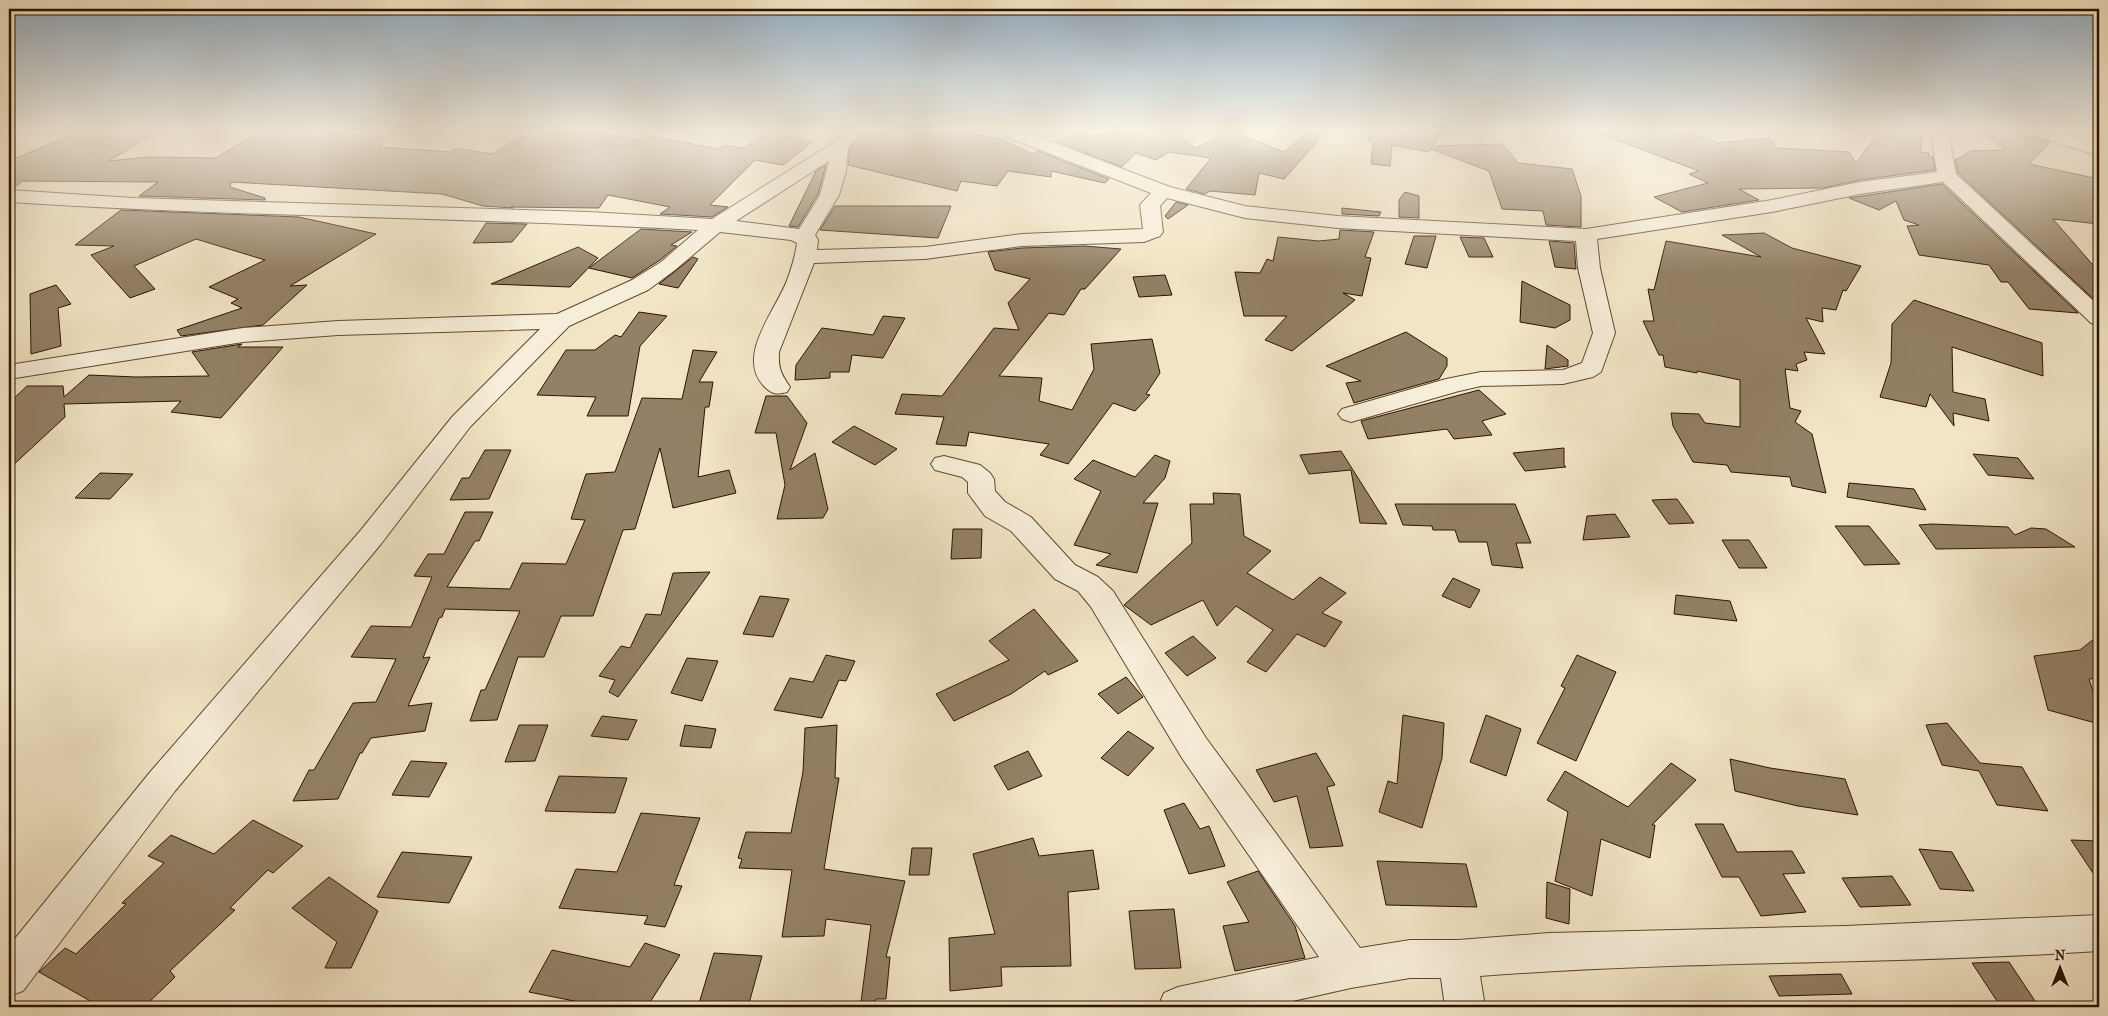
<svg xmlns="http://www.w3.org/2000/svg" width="2108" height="1016" font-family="'IM FELL French Canon',serif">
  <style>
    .building { fill: #938066; stroke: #2c1300 }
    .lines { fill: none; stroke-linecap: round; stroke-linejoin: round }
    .street-casing { stroke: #5e4831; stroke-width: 2 }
    .street { fill: #f7eed9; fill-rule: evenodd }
  </style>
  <rect width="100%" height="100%" fill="#f2e5c5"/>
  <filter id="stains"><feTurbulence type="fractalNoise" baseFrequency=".004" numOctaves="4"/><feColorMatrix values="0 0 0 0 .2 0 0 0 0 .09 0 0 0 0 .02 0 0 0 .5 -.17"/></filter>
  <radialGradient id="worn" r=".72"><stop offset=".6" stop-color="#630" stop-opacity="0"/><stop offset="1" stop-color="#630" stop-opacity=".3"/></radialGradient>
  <g class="building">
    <polygon points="83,130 159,130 109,161 147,157 216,158 259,131 385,136 380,147 451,152 456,148 492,154 522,136 535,138 547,130 586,130 637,140 644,135 719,149 724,145 744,148 767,132 812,142 783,165 755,160 710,205 728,207 712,217 660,214 670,207 608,195 599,208 511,207 513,208 483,206 442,194 231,182 230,187 265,198 265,200 139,196 158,182 22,181 14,188 9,188 9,161"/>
    <polygon points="865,130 955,130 1000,139 1033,154 1038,151 1109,179 1105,183 1051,171 1051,177 1008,171 997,186 961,181 957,191 848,165 850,149"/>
    <polygon points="1152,130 1169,130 1196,148 1231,131 1284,152 1312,130 1322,130 1325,133 1284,179 1259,173 1255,195 1210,191 1205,194 1186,189 1211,158 1169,152 1156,160 1136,153 1122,167 1058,142 1081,132 1090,136"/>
    <polygon points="1369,130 1442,130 1433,146 1502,144 1518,163 1572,169 1581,196 1581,227 1546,225 1543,211 1502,209 1489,171 1431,149 1429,152 1392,145 1390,166 1371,164 1373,142 1368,141"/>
    <polygon points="1595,130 1684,130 1683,133 1708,138 1718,143 1769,138 1777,148 1849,152 1856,163 1878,133 1903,139 1904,130 1922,130 1921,152 1929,153 1929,156 1933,157 1935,170 1860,180 1823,188 1739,189 1759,200 1682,212 1654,197 1708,183 1689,174 1699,171 1595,132"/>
    <polygon points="1978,130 2025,130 2029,136 2050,142 2029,164 2099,179 2099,224 2053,219 2099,272 2099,304 1958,173 1955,160 1971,151 2006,150"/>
    <polygon points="826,165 818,194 798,227 789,226 816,171"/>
    <polygon points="1942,184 2078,313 2029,309 2008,282 2001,282 1989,265 1919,255 1907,226 1919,225 1904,220 1896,201 1879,210 1849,198"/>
    <polygon points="1405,192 1419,196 1419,218 1399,217 1399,200"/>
    <polygon points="1176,202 1188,205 1168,219 1165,216"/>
    <polygon points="835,206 951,206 938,238 820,230"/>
    <polygon points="1342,208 1381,212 1379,216 1342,214"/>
    <polygon points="121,210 299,217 376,234 290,286 307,285 263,325 181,336 177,330 242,308 231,303 238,299 209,287 265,260 196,239 134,266 155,289 130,298 91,255 114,246 75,245"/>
    <polygon points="486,223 525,224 527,224 512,242 473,243"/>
    <polygon points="641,229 692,232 671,245 677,246 660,260 632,278 589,268"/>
    <polygon points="1340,230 1374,232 1365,257 1371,258 1362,296 1343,293 1355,300 1292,351 1265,340 1287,316 1244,316 1235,272 1260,273 1267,259 1273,261 1278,237 1319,241 1339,239"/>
    <polygon points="1764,233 1792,248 1861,266 1846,291 1843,290 1836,310 1822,308 1823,322 1806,318 1825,354 1804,352 1807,360 1796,364 1798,371 1785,369 1790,408 1801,411 1795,422 1812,434 1826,493 1792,486 1790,477 1731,472 1727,465 1693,462 1673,426 1671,413 1699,414 1705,423 1740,427 1740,380 1697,371 1697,373 1665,367 1663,355 1659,355 1643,321 1654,321 1648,289 1654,290 1666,241 1761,257 1722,235"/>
    <polygon points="1414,236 1436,236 1427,268 1405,264"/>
    <polygon points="1460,237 1484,238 1493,257 1469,257"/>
    <polygon points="1549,241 1574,243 1576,269 1555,267"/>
    <polygon points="1084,246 1121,249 1085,289 1081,289 1064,315 1049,313 999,376 1042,378 1039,401 1072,410 1094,369 1091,344 1152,339 1160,373 1146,394 1150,395 1135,411 1113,403 1068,464 1040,455 1049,444 969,432 966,446 936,444 944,417 895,414 902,394 942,396 994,328 1019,330 1008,303 1030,279 995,270 988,252 1022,248"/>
    <polygon points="578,247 598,258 570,287 491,284"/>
    <polygon points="693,257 698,259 678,288 659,284"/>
    <polygon points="1165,275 1172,295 1139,297 1133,277"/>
    <polygon points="1522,281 1570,305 1570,320 1555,328 1520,322"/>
    <polygon points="56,285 71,304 58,308 61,346 31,354 30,294"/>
    <polygon points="1914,300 2042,343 2043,376 1952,347 1953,392 1985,399 1989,421 1953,413 1954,426 1930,394 1926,407 1880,397 1891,363 1892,324"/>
    <polygon points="639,312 667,316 640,346 628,416 587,416 596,397 537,395 566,350 595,350 615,335 621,337"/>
    <polygon points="883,316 905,318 883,358 852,355 849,372 830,372 830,378 795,380 796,365 822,328 873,335"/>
    <polygon points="1406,332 1447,358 1447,366 1439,379 1354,403 1346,383 1361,381 1326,366"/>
    <polygon points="242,344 238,347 283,347 221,418 171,412 181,401 64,404 65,417 9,469 9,403 27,386 63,386 64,397 89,375 136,377 209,376 192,352"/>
    <polygon points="1547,345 1568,360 1568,366 1545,369"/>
    <polygon points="693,350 717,352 699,382 713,382 709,407 705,407 698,477 729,470 736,493 673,508 660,448 635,529 623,530 593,616 561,616 544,657 518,657 497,720 470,721 481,690 485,690 520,611 445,609 442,617 439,618 423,658 430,657 408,706 432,703 425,731 371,738 362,753 360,753 338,799 293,801 309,770 314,770 353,703 376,702 396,659 351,657 371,626 411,627 432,577 414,576 428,554 444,554 465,512 493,512 479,541 475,541 447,587 510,589 522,563 566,564 585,520 571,519 586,474 615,472 642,398 682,399"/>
    <polygon points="1479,390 1506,414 1482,421 1492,435 1454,439 1447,429 1368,439 1361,421"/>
    <polygon points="766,396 787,396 807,423 790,470 815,453 828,509 823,518 777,519 785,485 776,433 755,433"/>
    <polygon points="854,426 897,449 875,465 832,442"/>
    <polygon points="1564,448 1564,465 1566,467 1525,471 1513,453"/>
    <polygon points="485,450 511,450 489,499 450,500 462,478 469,478"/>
    <polygon points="1341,451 1353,470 1387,524 1360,523 1351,470 1309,474 1300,455"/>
    <polygon points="1973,454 2018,458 2034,479 1988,475"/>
    <polygon points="1155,455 1170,461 1165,478 1143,503 1158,503 1137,573 1096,565 1111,554 1074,545 1101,491 1074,479 1093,460 1135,477"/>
    <polygon points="100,473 133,474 110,499 75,498"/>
    <polygon points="1849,483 1914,489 1926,510 1847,497"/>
    <polygon points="1213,493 1240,494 1244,536 1271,551 1247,573 1293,600 1320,577 1346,593 1322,613 1342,622 1325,647 1297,634 1266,672 1247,662 1273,630 1236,606 1217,626 1203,600 1151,625 1124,605 1192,543 1190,504 1214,504"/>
    <polygon points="1677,499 1694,523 1669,524 1652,500"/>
    <polygon points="1395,504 1515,504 1531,543 1516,543 1523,568 1492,565 1487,542 1459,542 1455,530 1433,530 1432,526 1403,525"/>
    <polygon points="1615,514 1630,537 1583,540 1587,516"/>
    <polygon points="1932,524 2008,527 2015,535 2031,528 2046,529 2075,547 1936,549 1919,525"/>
    <polygon points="1835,526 1869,526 1900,564 1864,565"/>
    <polygon points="953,529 982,529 981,558 951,559"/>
    <polygon points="1722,540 1749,540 1767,568 1739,568"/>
    <polygon points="710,572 618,697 609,692 615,680 599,676 621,646 630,648 646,614 661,615 673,573"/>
    <polygon points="1453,578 1480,590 1470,608 1442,596"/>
    <polygon points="1676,595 1730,601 1737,621 1674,614"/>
    <polygon points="760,596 789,599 773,637 743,634"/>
    <polygon points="1034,609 1078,661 1048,675 1045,671 1011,694 954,721 936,694 1009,660 989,641"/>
    <polygon points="2099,635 2099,678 2089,679 2099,710 2099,724 2048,710 2034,656 2080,650"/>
    <polygon points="1193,636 1216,658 1187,676 1165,653"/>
    <polygon points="826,655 855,661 846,681 839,680 822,718 774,710 790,678 813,682"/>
    <polygon points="1577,655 1616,672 1576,761 1537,743 1565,688 1561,686"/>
    <polygon points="687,658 718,661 702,701 671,693"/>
    <polygon points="1126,677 1143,697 1118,714 1098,694"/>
    <polygon points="1403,715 1444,723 1442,758 1422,828 1379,812 1388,781 1397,784"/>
    <polygon points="1486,715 1521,729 1506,776 1470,762"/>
    <polygon points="602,716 637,720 628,740 591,736"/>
    <polygon points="1947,723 1980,763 2022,767 2048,811 1997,805 1979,771 1942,765 1926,725"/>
    <polygon points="519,725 548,725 535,761 505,762"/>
    <polygon points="685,725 716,729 711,748 680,746"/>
    <polygon points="837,725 835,778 839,778 824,869 905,881 886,957 890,957 886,999 876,999 874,1004 861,1002 871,925 826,919 824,936 782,937 792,870 739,868 742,859 738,858 746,832 791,833 803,772 805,728"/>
    <polygon points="1128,731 1154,748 1128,776 1101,758"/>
    <polygon points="1028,751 1042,776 1008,790 994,766"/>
    <polygon points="1316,753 1335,785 1327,787 1343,846 1310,848 1297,796 1274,802 1256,770"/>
    <polygon points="1730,759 1770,768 1845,779 1858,815 1798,806 1735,791"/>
    <polygon points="411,761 447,763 429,797 392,795"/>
    <polygon points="1671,763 1696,780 1652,825 1655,825 1650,858 1601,839 1592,896 1555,881 1568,812 1547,800 1565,771 1628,807"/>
    <polygon points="559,776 595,777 627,778 615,813 545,811"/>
    <polygon points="1184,803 1200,829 1209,826 1225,866 1189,874 1164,810"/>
    <polygon points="641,813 700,818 674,885 682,886 665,927 644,924 648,916 559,908 576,869 617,872"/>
    <polygon points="253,820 303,846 273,873 268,870 230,908 235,910 170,971 175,977 144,1007 101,1007 39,972 65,948 76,954 126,904 122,903 164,863 148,856 171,835 214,854"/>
    <polygon points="1695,824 1723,824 1737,852 1792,851 1805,873 1783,874 1806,912 1761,916 1739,877 1722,877"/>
    <polygon points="1033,838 1039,856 1093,850 1099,889 1068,892 1071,966 1001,967 1002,986 950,991 949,938 995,934 973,854"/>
    <polygon points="2071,840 2099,841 2099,882"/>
    <polygon points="912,848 932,848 929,875 909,875"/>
    <polygon points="1919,849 1952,852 1974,891 1940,889"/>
    <polygon points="402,852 472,857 449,903 377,897"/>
    <polygon points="1377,861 1466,864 1477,907 1386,905"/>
    <polygon points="1258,871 1295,926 1305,958 1235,971 1223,926 1249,922 1227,882"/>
    <polygon points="1892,876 1911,905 1860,907 1842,878"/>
    <polygon points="329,877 378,911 351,968 325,968 337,942 292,908"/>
    <polygon points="1547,882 1570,889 1569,924 1546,918"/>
    <polygon points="1174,909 1181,968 1135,969 1129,911"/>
    <polygon points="645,943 680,955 647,1007 604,1007 529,992 552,950 630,967"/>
    <polygon points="714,953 762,956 748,1007 698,1007"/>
    <polygon points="2009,962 2039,1007 2001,1007 1972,963"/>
    <polygon points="1841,974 1852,994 1779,996 1769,976"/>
  </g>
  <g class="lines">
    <g class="street-casing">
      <g id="street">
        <path d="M844,130H863L848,148L846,172L839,195L815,235L818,240L817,250L925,247L1022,234L1143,229L1140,205L1151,193L999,134L996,130H1021L1170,187L1245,206L1338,216L1586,229L1772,200L1860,182L1937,172L1930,130H1948L1956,174L2099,306V325L2091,323L1943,182L1860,194L1772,212L1597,239L1600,268L1615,333L1601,372L1593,377L1563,384L1481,386L1459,391L1351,422L1342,419L1338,414L1342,409L1446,379L1481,372L1563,370L1582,363L1593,333L1578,268L1576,241L1338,228L1245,218L1167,198L1160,206L1163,232L1160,236L1144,242L1022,246L925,259L814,263L779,352C778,368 781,374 790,387L787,392C776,395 771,394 763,385C737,356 774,312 786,283C791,270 795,257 797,243L791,240L720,232L675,270L648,290L569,326L470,427L381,544L175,791L23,991L9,996V946L151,771L361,530L452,417L540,329L338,335L243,342L9,379V365L243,328L338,321L557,314L632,280L661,262L698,230C468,217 238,217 9,202V190L134,198L589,212L712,219L833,143ZM829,161L820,195L799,229L736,221Z"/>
        <polygon points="2027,130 2054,130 2099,145 2099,156 2030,134"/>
        <path d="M944,456L980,465L990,473L994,479L995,491L1005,502L1031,517L1075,565L1098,577L1113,591L1206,738L1360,948L1410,940H1458L1549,933L1845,926L2099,915V951C1893,965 1686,960 1480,976L1485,1007H1445L1441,978H1410L1351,988L1266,1007H1158L1164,993L1178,987L1319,957L1182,758L1091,607L1078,591L1055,579L1011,531L985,516L968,493V482L962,477L935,470L931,464L935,458Z"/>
      </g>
    </g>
    <use href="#street" class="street"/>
  </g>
  <linearGradient id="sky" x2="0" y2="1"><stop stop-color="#91abbf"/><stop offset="0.48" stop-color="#f9f3e5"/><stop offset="1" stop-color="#f9f3e5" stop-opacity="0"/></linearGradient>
  <rect width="2108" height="272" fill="url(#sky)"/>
  <rect width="2108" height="1016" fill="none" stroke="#f2e5c5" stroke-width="30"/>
  <rect x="10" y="10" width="2088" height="996" fill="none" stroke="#2c1300" stroke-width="2.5"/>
  <rect x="15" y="15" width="2078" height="986" fill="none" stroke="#2c1300"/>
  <g transform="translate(2060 968)" stroke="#f7eed9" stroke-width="4" paint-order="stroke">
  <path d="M0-4L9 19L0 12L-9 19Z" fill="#2c1300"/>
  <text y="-8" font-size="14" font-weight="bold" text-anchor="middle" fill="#2c1300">N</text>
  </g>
  <rect width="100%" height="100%" filter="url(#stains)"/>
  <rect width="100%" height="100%" fill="url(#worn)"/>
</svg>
